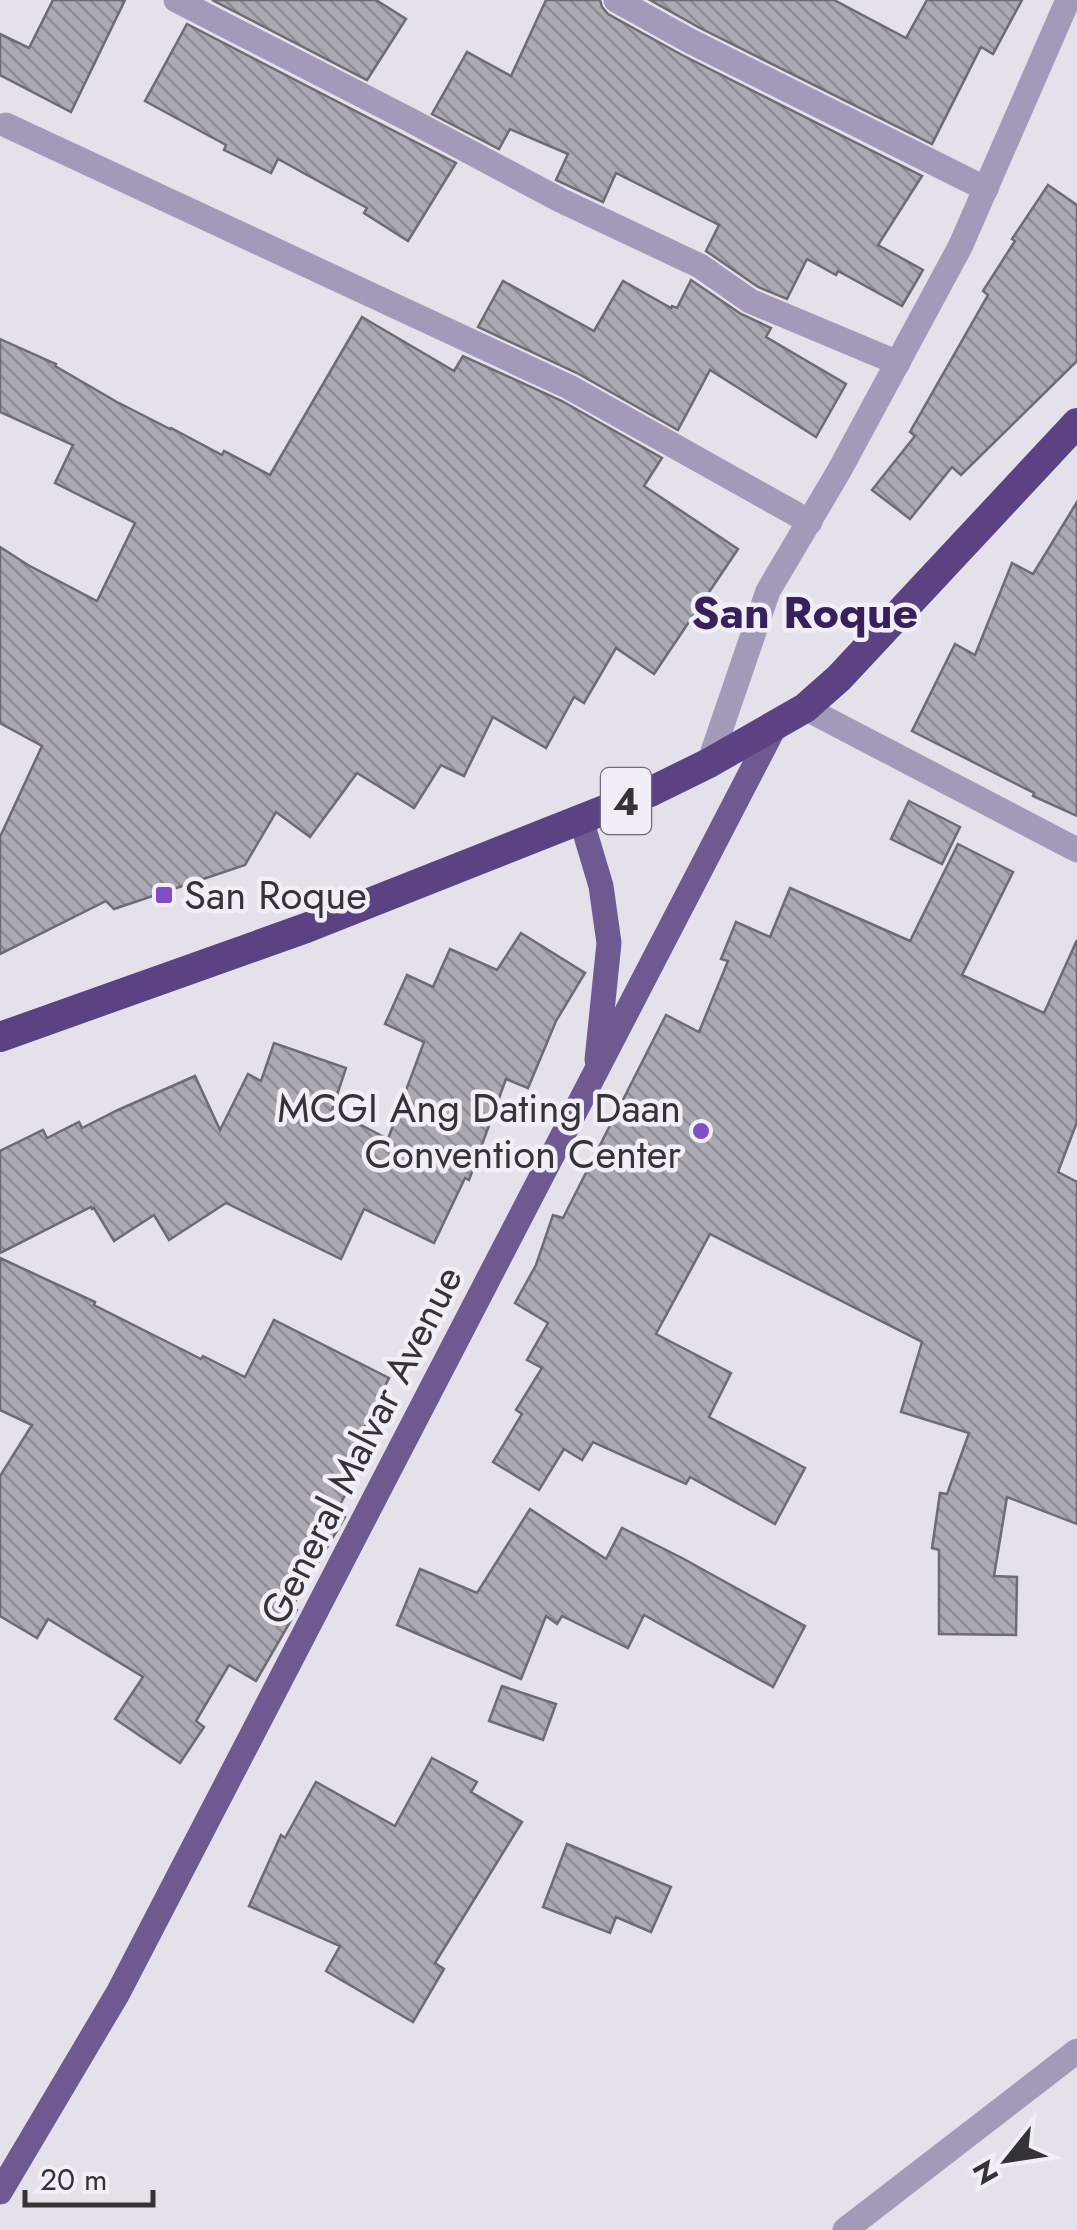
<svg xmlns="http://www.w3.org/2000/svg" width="1077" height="2230" font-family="Jost,sans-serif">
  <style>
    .building { fill: url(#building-back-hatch); stroke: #6d6b73; stroke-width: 2.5 }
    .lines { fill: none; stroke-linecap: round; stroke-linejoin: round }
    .minor { stroke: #a399b8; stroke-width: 25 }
    .major { stroke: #6e5a91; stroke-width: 25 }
    .highway { stroke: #5b4383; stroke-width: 30 }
    .poi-dot { fill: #804ec6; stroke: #f1eef8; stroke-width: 4 }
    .labels { text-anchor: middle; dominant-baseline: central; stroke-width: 9; stroke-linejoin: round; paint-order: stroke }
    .shield { fill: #f1eef8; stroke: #6d6b71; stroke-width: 2.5 }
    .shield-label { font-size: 38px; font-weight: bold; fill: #343337 }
    .poi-label { font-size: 40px; fill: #343337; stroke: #f1eef8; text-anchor: start }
    .street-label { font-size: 40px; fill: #343337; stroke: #f1eef8 }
    .quarter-label { font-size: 45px; font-weight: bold; fill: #38215a; stroke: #f1eef8 }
  </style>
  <defs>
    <pattern id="building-back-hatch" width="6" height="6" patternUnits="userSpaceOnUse" patternTransform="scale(2.5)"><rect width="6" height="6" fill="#aba9b2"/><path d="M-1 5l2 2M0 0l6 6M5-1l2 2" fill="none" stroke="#8c8a92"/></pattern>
  </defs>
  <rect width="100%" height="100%" fill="#e4e1eb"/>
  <g class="building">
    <polygon points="53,0 125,0 71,112 0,75 0,34 29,48"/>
    <polygon points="212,0 376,0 406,19 367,80"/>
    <polygon points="546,0 600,0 602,7 608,14 682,55 922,176 878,245 923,270 902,306 838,271 836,275 807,259 787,299 758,287 706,251 719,225 616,173 603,202 556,180 568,154 510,129 499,149 432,114 467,52 511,76"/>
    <polygon points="650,0 834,0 906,38 927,0 1022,0 993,54 981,47 932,144 698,27"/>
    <polygon points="187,24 456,163 408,241 364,213 367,208 278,159 271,173 224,150 226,145 145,101"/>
    <polygon points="1048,185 1077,205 1077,361 961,475 952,467 910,519 872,490 915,436 910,432 988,295 983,291 1015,241 1012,239"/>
    <polygon points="691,280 741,314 771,328 766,337 846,384 816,437 710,370 678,430 577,373 478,327 503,281 594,331 623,281 671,308 672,306 677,308"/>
    <polygon points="362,317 454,371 463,356 562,401 662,458 644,486 738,549 654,674 616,648 584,703 574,697 546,748 493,717 464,776 441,765 414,808 357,773 310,837 276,812 245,865 114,909 106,901 0,954 0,837 42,746 0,723 0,547 28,565 97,601 135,523 55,483 73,445 0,412 0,339 56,364 55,366 117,402 170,429 171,428 222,455 224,451 270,475"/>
    <polygon points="1077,502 1077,816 1033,796 1034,793 912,731 955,644 975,655 1012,563 1033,574"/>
    <polygon points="909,801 960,827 942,864 891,839"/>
    <polygon points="958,844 1013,872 962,975 1044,1013 1077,940 1077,1122 1058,1172 1077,1182 1077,1524 1007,1497 994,1576 1017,1577 1016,1635 939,1634 939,1550 932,1548 940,1493 947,1494 969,1433 901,1412 922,1342 710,1234 656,1334 731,1373 709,1417 805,1468 775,1524 690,1477 686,1484 593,1442 582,1460 564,1449 539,1490 493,1462 522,1414 516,1410 542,1368 527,1360 548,1323 515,1303 536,1265 553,1215 563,1218 666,1015 699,1032 728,961 721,959 736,922 770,937 790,888 910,941"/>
    <polygon points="521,933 585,973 556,1021 528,1088 506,1079 469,1180 465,1178 434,1243 364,1209 341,1259 226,1203 169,1240 154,1215 114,1241 94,1208 92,1209 91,1207 0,1253 0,1151 43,1130 47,1138 79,1122 82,1128 118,1110 195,1076 220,1130 248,1074 261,1081 274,1043 346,1068 332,1110 388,1139 424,1042 385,1024 407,975 433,987 450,949 497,970"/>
    <polygon points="0,1258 95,1302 94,1305 201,1359 203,1356 245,1377 274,1320 389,1378 357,1442 370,1449 336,1512 345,1517 292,1607 297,1610 256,1681 229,1665 196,1721 204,1727 180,1763 115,1719 143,1677 48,1619 37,1638 0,1616 0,1476 32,1425 0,1410"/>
    <polygon points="530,1509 606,1559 622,1528 682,1558 805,1626 773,1687 644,1615 628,1648 562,1616 557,1624 546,1616 521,1679 397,1625 420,1569 477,1593"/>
    <polygon points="502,1686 556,1704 543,1740 489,1721"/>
    <polygon points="432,1758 477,1782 471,1792 522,1822 435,1963 444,1969 413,2022 326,1971 340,1946 249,1906 281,1835 285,1838 316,1782 395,1826"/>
    <polygon points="567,1844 671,1887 651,1932 616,1917 610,1933 543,1907"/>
  </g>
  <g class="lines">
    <g class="minor">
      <polyline points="176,0 410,120 560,200 700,266 750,301 898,363"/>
      <polyline points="616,0 690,41 986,189"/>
      <polyline points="6,125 569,387 810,522"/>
      <polyline points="805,708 1077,850"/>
      <polyline points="709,763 768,591 839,471 960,247 1068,0"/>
      <polyline points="845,2230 1077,2051"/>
    </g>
    <g class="major">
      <polyline points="581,819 601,886 609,943 597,1060"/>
      <polyline points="0,2192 118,1993 775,726"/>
    </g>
    <polyline class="highway" points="0,1037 306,928 650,792 709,763 805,708 839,678 1077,423"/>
  </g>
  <g class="poi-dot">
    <rect x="154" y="885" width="20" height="20" rx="5"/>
    <circle cx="701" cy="1131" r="10"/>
  </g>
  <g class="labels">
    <rect class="shield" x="601" y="768" width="50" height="66" rx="8"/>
    <g class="shield-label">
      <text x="626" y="801">4</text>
    </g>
    <g class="poi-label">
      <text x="184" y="895">San Roque</text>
      <text x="681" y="1108" text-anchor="end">MCGI Ang Dating Daan<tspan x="681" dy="46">Convention Center</tspan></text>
    </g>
    <g class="street-label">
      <text transform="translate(361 1445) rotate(-63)">General Malvar Avenue</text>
    </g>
    <g class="quarter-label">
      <text x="805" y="612">San Roque</text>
    </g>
  </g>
  <g transform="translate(1007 2160) rotate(240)" stroke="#f1eef8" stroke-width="8" paint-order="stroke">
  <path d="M0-8L18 38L0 25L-18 38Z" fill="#343337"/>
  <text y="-15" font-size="28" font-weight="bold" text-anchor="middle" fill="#343337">N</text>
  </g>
  <path d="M25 2190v15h128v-15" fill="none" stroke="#343337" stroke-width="5"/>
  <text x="40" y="2190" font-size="30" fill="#343337" stroke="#f1eef8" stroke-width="8" paint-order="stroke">20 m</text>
</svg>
